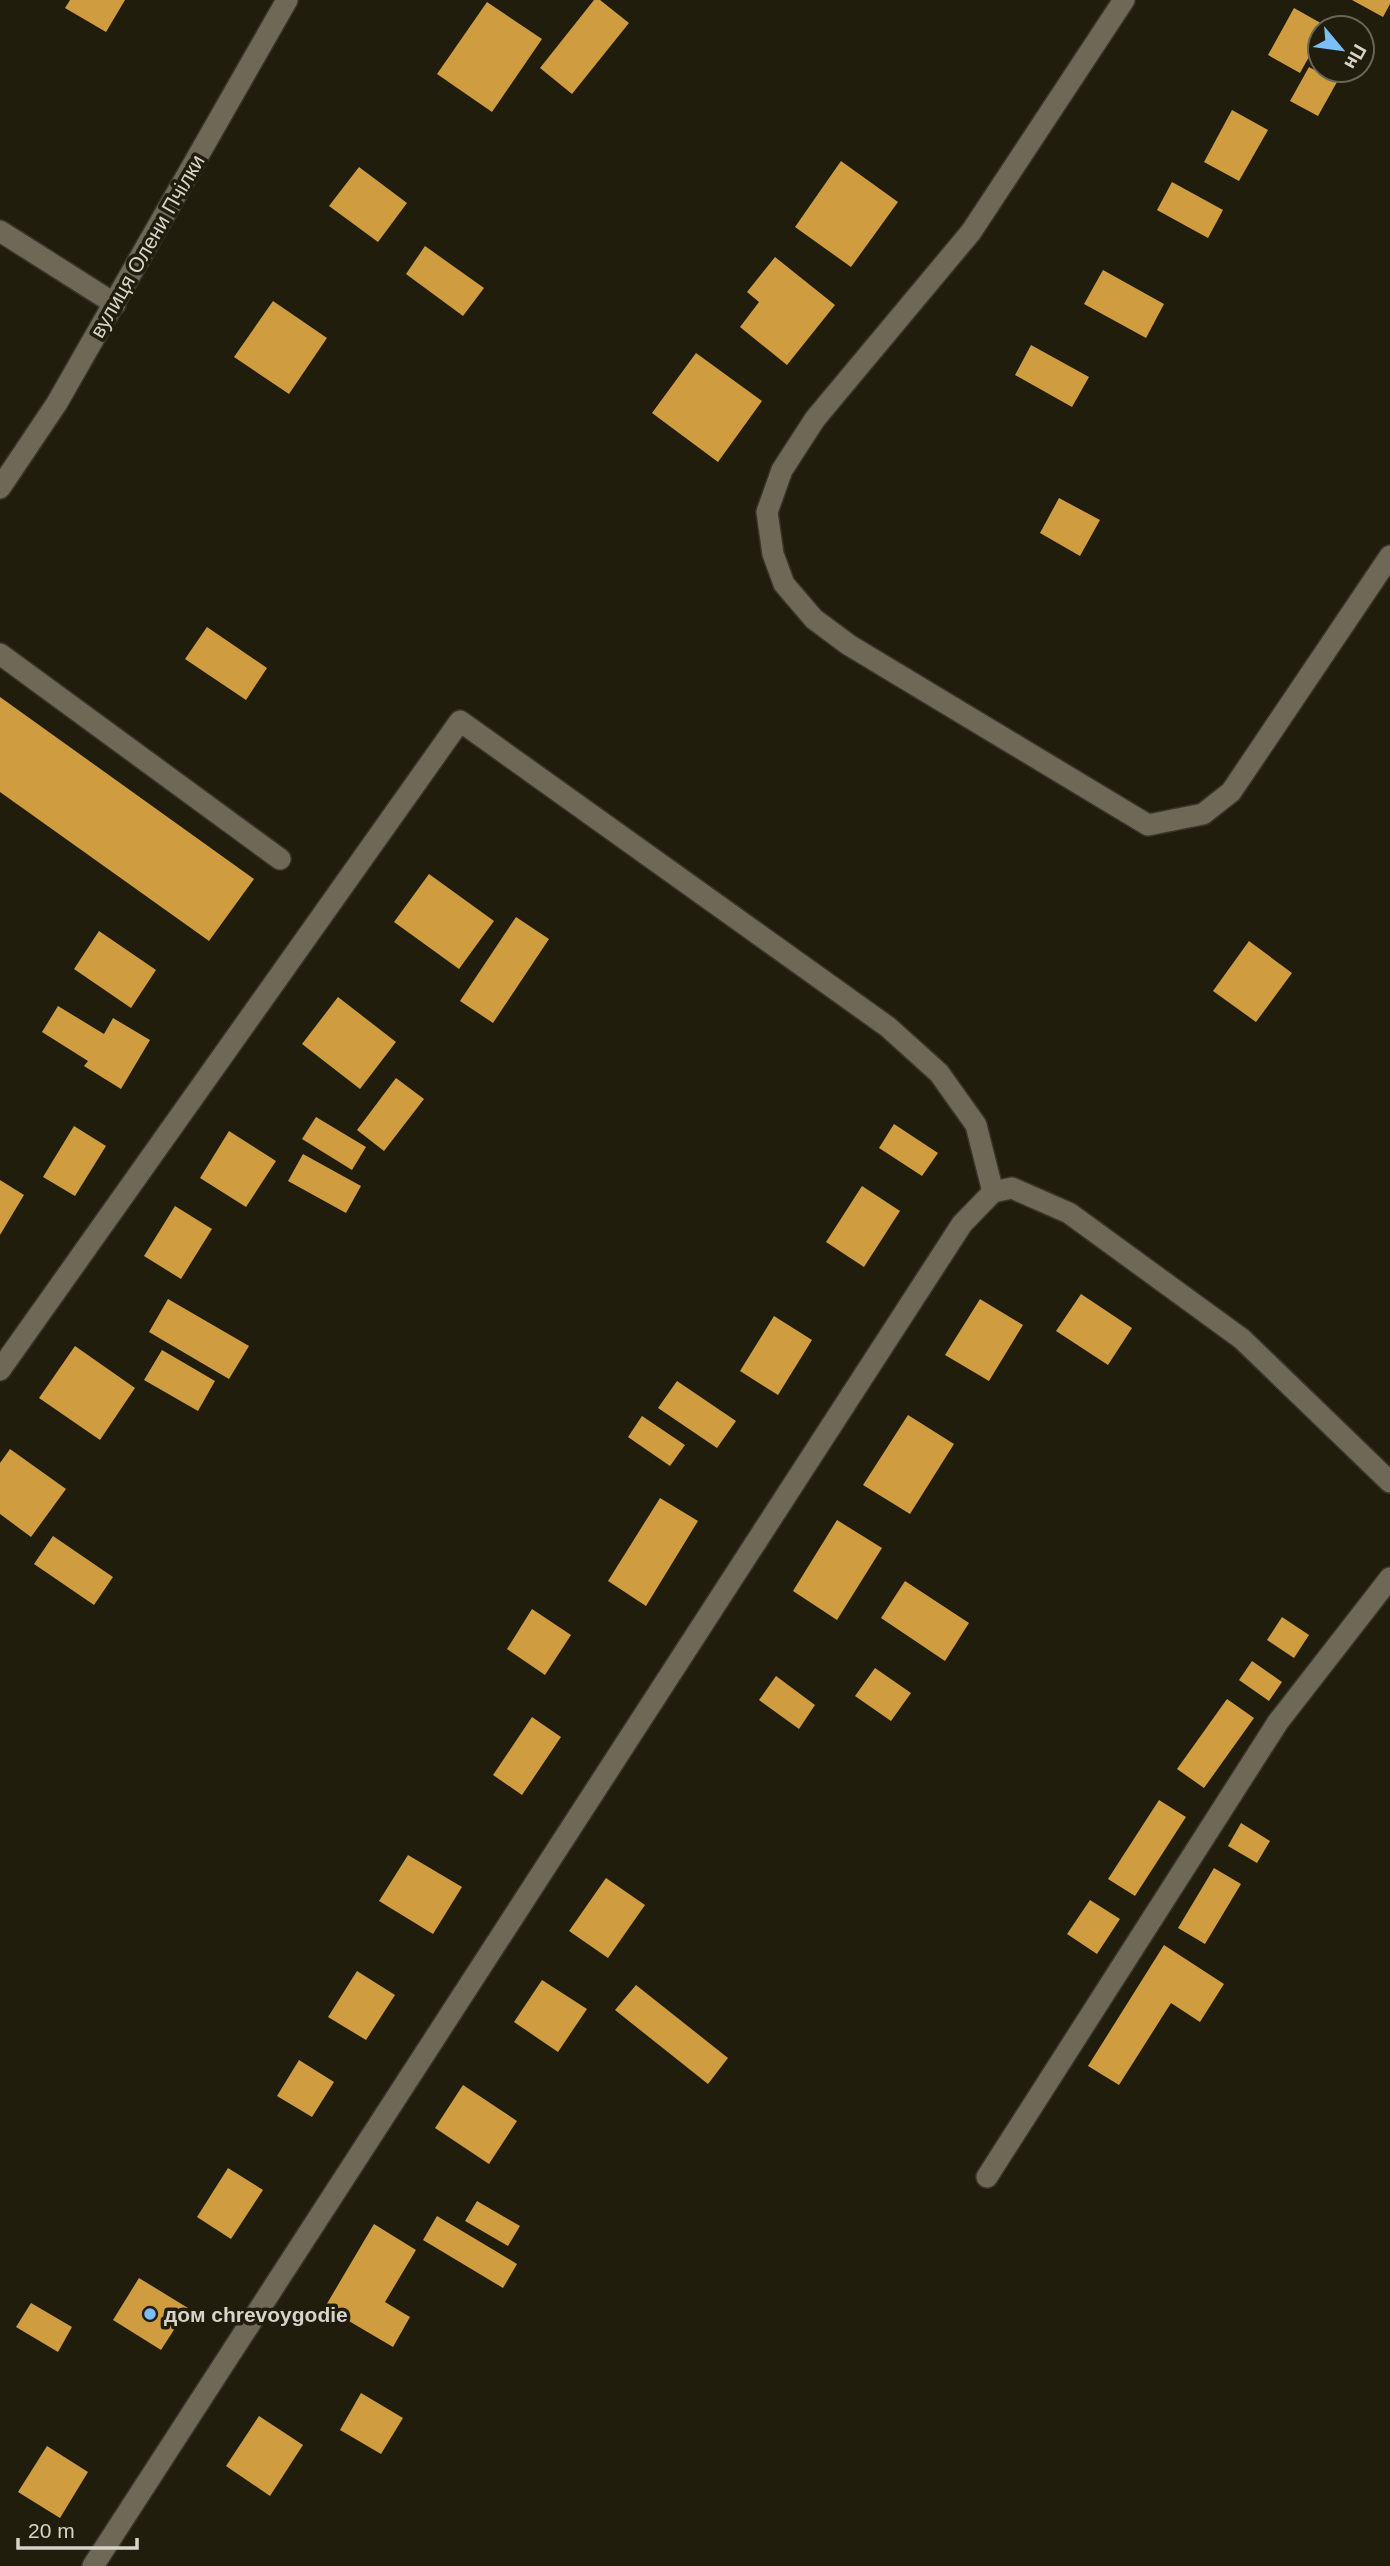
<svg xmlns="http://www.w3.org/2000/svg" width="1390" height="2566" font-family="Arial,sans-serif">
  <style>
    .building { fill: #cf9d40 }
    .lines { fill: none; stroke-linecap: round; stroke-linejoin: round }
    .minor-casing { stroke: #38342c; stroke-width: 24 }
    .tertiary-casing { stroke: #38342c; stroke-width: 24 }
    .minor { stroke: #6d6956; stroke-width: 21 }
    .tertiary { stroke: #6d6956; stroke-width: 21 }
    .poi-dot { fill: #7bbef8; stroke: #211d0d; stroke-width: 2.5 }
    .labels { text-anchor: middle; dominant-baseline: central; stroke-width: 7; stroke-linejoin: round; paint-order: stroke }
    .street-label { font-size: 21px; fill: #d6d4ca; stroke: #211d0d }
    .poi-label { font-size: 21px; font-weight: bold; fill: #d6d4ca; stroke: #211d0d; text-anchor: start }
  </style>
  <rect width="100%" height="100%" fill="#211d0d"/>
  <g class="building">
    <polygon points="70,0 125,0 106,32 65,8"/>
    <polygon points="594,0 600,0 629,23 572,94 540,68"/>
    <polygon points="1352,0 1390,0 1390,4 1383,17"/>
    <polygon points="487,2 542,39 492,112 437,74"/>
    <polygon points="1294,8 1326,26 1320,28 1320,37 1300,73 1268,55"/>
    <polygon points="1309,67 1337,82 1318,116 1290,101"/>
    <polygon points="1232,110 1268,130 1239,181 1204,162"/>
    <polygon points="841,161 898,202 851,267 795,227"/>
    <polygon points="359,167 407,203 378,242 329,206"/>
    <polygon points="1172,182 1223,210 1208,238 1157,210"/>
    <polygon points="425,246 484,288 463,316 406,274"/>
    <polygon points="775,257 835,305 787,365 740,327 759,302 747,292"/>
    <polygon points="1103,270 1164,304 1146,338 1084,304"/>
    <polygon points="273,301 327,338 289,394 234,357"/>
    <polygon points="1031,345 1089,377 1072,407 1015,375"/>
    <polygon points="696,353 762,401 718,462 652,413"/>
    <polygon points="1059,498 1100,520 1080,556 1040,533"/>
    <polygon points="207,627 267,668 246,700 185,659"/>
    <polygon points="0,697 254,879 209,941 0,792"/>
    <polygon points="429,874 494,921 459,969 394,922"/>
    <polygon points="516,917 549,939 493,1023 460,1001"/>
    <polygon points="99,931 156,970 131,1008 74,969"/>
    <polygon points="1249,941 1292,973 1256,1022 1213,991"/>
    <polygon points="338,997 396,1042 360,1089 302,1044"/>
    <polygon points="58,1006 104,1034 113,1018 150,1040 121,1089 84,1066 88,1061 42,1032"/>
    <polygon points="396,1078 424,1099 384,1151 357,1130"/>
    <polygon points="316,1117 366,1147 352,1170 302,1139"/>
    <polygon points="894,1124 938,1153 922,1176 879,1148"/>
    <polygon points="74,1126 106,1146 75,1196 43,1177"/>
    <polygon points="229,1131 276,1161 246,1207 200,1178"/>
    <polygon points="303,1154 361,1186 346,1213 288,1181"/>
    <polygon points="0,1180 24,1195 0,1235"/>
    <polygon points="862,1186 900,1211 864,1267 826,1242"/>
    <polygon points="175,1206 212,1229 181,1279 144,1256"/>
    <polygon points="1081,1294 1132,1328 1108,1365 1056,1331"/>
    <polygon points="168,1299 249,1346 229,1379 149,1332"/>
    <polygon points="980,1299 1023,1325 989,1381 945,1355"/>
    <polygon points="774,1316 812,1340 778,1395 740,1371"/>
    <polygon points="75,1346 135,1388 100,1440 39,1398"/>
    <polygon points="162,1350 215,1381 198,1411 144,1380"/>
    <polygon points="677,1381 736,1421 717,1448 658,1408"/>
    <polygon points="908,1415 954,1444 910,1514 863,1485"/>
    <polygon points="642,1416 685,1445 670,1466 628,1437"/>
    <polygon points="10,1449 66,1489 31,1537 0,1514 0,1463"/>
    <polygon points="660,1498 698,1521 646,1606 608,1581"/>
    <polygon points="837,1520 882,1548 837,1620 793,1591"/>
    <polygon points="53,1536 113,1577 94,1605 34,1564"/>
    <polygon points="905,1581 969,1623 945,1661 881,1618"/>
    <polygon points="532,1609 571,1635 545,1675 507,1649"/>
    <polygon points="1282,1617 1309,1635 1294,1658 1267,1640"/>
    <polygon points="1252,1661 1282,1682 1269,1701 1239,1680"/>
    <polygon points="875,1668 911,1693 891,1721 855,1696"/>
    <polygon points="776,1676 815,1705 799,1729 759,1700"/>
    <polygon points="1227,1699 1254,1718 1204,1788 1177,1769"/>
    <polygon points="532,1717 561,1737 522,1795 493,1775"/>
    <polygon points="1159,1800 1186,1817 1135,1896 1108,1879"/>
    <polygon points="1241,1823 1270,1841 1257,1863 1228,1846"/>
    <polygon points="408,1855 462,1887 433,1934 379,1901"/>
    <polygon points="1214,1868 1241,1884 1205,1944 1178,1928"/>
    <polygon points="606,1878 645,1905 608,1958 569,1931"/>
    <polygon points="1090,1900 1120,1919 1097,1954 1067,1934"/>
    <polygon points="1164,1945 1224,1984 1200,2022 1171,2003 1119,2085 1088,2066"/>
    <polygon points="357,1971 395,1995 366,2040 328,2017"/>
    <polygon points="542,1980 587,2009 558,2052 514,2022"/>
    <polygon points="636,1985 728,2058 708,2084 615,2010"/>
    <polygon points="299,2060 334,2082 312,2117 277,2096"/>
    <polygon points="463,2085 517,2121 489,2164 435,2128"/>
    <polygon points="228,2168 263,2190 231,2239 197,2217"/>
    <polygon points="477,2201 520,2226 508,2246 465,2221"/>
    <polygon points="437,2216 517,2264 503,2288 423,2240"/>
    <polygon points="374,2224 416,2250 385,2302 410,2317 393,2347 325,2307"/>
    <polygon points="139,2278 188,2308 161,2350 113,2320"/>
    <polygon points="31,2303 72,2327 58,2352 16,2327"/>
    <polygon points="361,2393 403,2418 381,2454 340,2430"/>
    <polygon points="259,2416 303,2445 270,2496 226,2466"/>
    <polygon points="47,2446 88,2472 60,2518 18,2492"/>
  </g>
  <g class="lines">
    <g class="minor-casing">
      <g id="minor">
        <polyline points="1124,0 971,232 815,419 782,470 767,512 773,554 784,584 814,619 849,645 1148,825 1203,814 1231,792 1390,556"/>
        <polyline points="0,231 115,304"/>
        <polyline points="0,654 280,859"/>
        <polyline points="0,1370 460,721 888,1027 939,1073 976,1125 993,1192"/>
        <polyline points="987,2177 1278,1722 1390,1578"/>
        <polyline points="93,2566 962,1224 993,1192 1012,1188 1069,1213 1242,1339 1390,1482"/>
      </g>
    </g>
    <g class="tertiary-casing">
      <polyline id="tertiary" points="0,488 57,403 287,0"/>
    </g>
    <use href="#minor" class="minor"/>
    <use href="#tertiary" class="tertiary"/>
  </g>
  <circle class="poi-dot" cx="150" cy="2314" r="7"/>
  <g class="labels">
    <g class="street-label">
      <text transform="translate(147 246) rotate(-60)">вулиця Олени Пчілки</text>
    </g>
    <g class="poi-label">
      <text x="164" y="2314">дом chrevoygodie</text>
    </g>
  </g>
  <g transform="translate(1341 49) rotate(119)"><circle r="33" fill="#211d0d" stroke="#696659" stroke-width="2"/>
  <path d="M0-5L12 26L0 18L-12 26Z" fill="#7bbef8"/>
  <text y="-10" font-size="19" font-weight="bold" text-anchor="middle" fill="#d6d4ca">Пн</text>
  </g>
  <path d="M18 2538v10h119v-10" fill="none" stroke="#d6d4ca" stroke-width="3.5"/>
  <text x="28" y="2538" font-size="21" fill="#d6d4ca" stroke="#211d0d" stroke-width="5" paint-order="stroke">20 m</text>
</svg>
